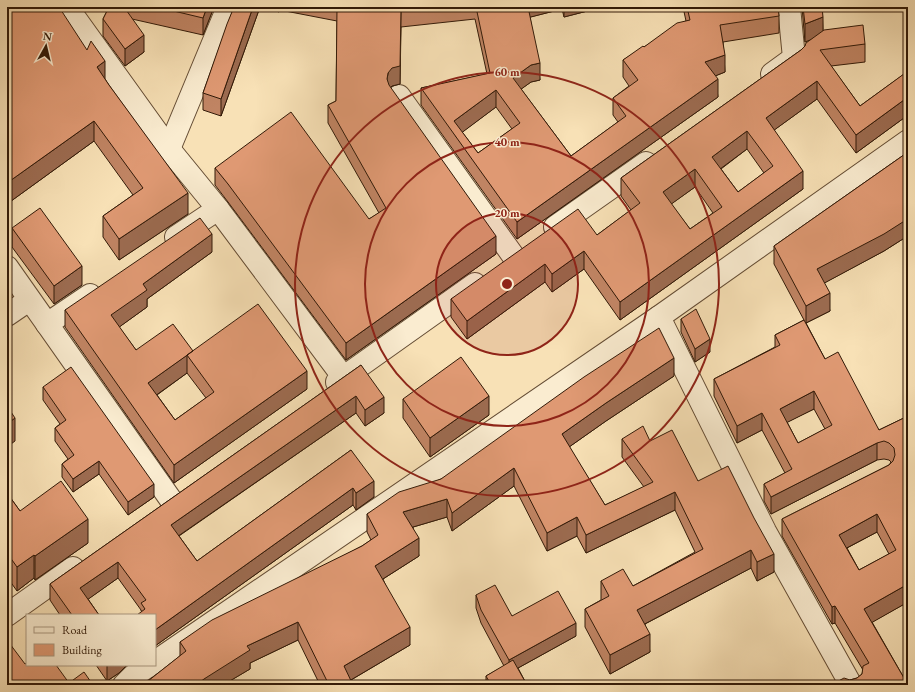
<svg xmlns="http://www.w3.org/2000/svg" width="915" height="692" font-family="'EB Garamond',serif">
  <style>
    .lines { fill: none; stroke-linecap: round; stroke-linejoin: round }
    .minor-casing { stroke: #644c34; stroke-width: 24 }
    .minor { stroke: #faecd0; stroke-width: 22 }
    .wall { fill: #c08463; stroke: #321a08; fill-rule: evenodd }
    .shaded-wall { fill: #9c6b50; stroke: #321a08 }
    .building { fill: #df9973; stroke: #321a08; fill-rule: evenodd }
    .ring { fill: none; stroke: #8f2418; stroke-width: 2 }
    .centre { fill: #8f2418; stroke: #faecd0; stroke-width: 2 }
    .ring-label { font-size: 12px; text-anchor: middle; font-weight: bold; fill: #8f2418; stroke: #faecd0; stroke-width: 3; stroke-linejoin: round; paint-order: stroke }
  </style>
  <rect width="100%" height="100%" fill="#f8e1b6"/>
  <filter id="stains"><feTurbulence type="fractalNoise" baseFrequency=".005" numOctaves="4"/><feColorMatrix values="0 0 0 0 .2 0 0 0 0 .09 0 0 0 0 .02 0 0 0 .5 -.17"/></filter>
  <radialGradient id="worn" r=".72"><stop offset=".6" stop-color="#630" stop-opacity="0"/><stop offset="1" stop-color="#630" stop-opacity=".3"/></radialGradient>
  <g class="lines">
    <g class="minor-casing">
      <g id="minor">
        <polyline points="67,7 169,149 218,209"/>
        <polyline points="772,74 794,58 789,7"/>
        <polyline points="399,96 514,257"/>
        <polyline points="169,149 228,7"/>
        <polyline points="555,227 646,163"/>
        <polyline points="176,237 218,209 344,378"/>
        <polyline points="7,267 171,500"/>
        <polyline points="7,315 29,300"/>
        <polyline points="659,317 765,531 851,685"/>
        <polyline points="47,324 90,295"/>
        <polyline points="337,382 475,284"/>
        <polyline points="7,615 73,568"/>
        <polyline points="155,662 659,317 908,141"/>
        <polyline points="124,685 133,676 150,665"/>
      </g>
    </g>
    <use href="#minor" class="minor"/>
  </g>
  <g class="wall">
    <polygon points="109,7 214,7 203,35 132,19 144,52 125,66 103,36 103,19"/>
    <polygon points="234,7 260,7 221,116 203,110 203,93"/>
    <path d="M265,7H603L564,17L562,9L530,17L540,80L531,82L521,89L571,156L618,122L613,115V98L629,86L623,77V60L686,21L683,7H778L779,16V33L723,42L725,72L715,76L718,97L517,239L421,105V88L487,74L475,19L401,27L400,84L392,86L390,88L496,254L346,360L228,202L215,185V168L369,219L379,213L328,123V105L336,101L337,21L280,10L279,12ZM496,107L512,129L478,153L462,132Z"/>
    <path d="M802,7H822L823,31L865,44V62L831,66L860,106L907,72L906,52H908V115L856,153L817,99L774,130L803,189L620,320L584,269L552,292L545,282L467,339L451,317V299L597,235L631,210L621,196V178L801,50L812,39L805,42ZM747,149L764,173L738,192L721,169ZM695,187L713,213L690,229L671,204Z"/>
    <polygon points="904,7 908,7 908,50 904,15"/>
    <polygon points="105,79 188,214 119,260 103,237 103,216 133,195 94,141 7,204"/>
    <path d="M908,152V240L906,237L884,251L824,283L830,311L806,323L825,359L879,430L908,416V602L872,622L908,685L850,680L857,678L862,674L863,670L835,623L832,624L782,536V519L889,465L891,462L889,460L884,459L877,460L771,514L764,501V484L785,473L762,430L737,443L714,396V379L775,347V335L804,320L774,264V246ZM814,409L825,429L798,443L787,422ZM877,532L889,554L859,570L847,548Z"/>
    <polygon points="12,228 82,285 54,304 12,247"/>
    <path d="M212,252L147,299V307L119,327L136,350L193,351L307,389L174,483L65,327V310ZM187,373L206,398L175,420L157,395Z"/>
    <polygon points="681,319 710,352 695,362 681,332"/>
    <polygon points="361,365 384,413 365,426 356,413 179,536 197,561 351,450 374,497 356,510 353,505 155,646 155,615 141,611 141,610 118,578 88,599 99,615 60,615 50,600 50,584"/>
    <polygon points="674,376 606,421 569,447 605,505 644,487 622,457 622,439 650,441 698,481 774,572 757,581 751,568 645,624 650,652 610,674 585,627 585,609 601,600 601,581 633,586 695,552 675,510 586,553 577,536 547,551 514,486 452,531 447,517 413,527 419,556 383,579 410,645 351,680 353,685 320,685 298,640 250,663 250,669 223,685 148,685 148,681 180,656 180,642 362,546 371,540 367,532 367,514 441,479"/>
    <polygon points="43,387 154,497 128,515 99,474 73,492 62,477 62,464 68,459 55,441 55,428 60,424 43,400"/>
    <polygon points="403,399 489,415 430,457 403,418"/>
    <polygon points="7,493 20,511 88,543 35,580 34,578 17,591 7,577"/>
    <polygon points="476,595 512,616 576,636 518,668 527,685 486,685 486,676 504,666 481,623 476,608"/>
    <polygon points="96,665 127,665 119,673 107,681"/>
  </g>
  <g class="shaded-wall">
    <polygon points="207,7 214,7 203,35 203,18"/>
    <polygon points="253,7 260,7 221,116 221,99"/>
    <polygon points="527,7 562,7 562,9 527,18"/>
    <polygon points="564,7 603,7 564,17"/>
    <polygon points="401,9 400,84 392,86 388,90 387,79"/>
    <polygon points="823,17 823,35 805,42 805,24"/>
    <polygon points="144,35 144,52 125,66 125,49"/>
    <polygon points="725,55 725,72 705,80 705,62"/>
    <polygon points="105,61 105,81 97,67"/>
    <polygon points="540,63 540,80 531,82 513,95 513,78 531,65"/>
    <polygon points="718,79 718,97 517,239 517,222"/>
    <polygon points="817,81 817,99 766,136 766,118"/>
    <polygon points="496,90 496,107 456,137 454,121"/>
    <polygon points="908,97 908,115 856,153 856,135"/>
    <polygon points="94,121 94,141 7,204 7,183"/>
    <polygon points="747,131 747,149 712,175 712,157"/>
    <polygon points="695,169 695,187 663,210 663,192"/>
    <polygon points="803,171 803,189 620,320 620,302"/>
    <polygon points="188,193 188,214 119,260 119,239"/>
    <polygon points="906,220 906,237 884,251 817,287 817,269"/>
    <polygon points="212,234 212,252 147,299 147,307 111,333 111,315 143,284"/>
    <polygon points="496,236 496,254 346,360 346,343"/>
    <polygon points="584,251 584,269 552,292 552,274"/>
    <polygon points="545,264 545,282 467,339 467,321"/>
    <polygon points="82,266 82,285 54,304 54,286"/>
    <polygon points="830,293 830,311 806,323 806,306"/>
    <polygon points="710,339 710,352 695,362 695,349"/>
    <polygon points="187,355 187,373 148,401 148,383"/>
    <polygon points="674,358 674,376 606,421 562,452 562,434 606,403"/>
    <polygon points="307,371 307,389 174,483 174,465"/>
    <polygon points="814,391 814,409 780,426 780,409"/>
    <polygon points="356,396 356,413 171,541 171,525"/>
    <polygon points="489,396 489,415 430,457 430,438"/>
    <polygon points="384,397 384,413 365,426 365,410"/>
    <polygon points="762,413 762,430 737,443 737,426"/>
    <polygon points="15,418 15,441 7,447 7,424"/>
    <polygon points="877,443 877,460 771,514 771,497"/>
    <polygon points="99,461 99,474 73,492 73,479"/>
    <polygon points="514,468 514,486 452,531 452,513"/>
    <polygon points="374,481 374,497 356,510 356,493"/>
    <polygon points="154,484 154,497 128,515 128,502"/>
    <polygon points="353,488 353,505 155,646 155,630"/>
    <polygon points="675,492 675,510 586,553 586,535"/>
    <polygon points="447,499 447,517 403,530 403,512"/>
    <polygon points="877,514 877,532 839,552 839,535"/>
    <polygon points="577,517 577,536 547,551 547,533"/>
    <polygon points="88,519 88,543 35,580 35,556"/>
    <polygon points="419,538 419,556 375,584 375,566"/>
    <polygon points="751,550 751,568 637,628 637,610"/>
    <polygon points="774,554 774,572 757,581 757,562"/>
    <polygon points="34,555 34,578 17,591 17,567"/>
    <polygon points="118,562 118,578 80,605 80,588"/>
    <polygon points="908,584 908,602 864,627 864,609"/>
    <polygon points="835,606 835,623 832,624 832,607"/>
    <polygon points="298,622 298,640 250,663 250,669 223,685 196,685 247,646"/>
    <polygon points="576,623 576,636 509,673 509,660"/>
    <polygon points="410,627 410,645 344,684 344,666"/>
    <polygon points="650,634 650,652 610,674 610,655"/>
    <polygon points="107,665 127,665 119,673 107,681"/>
  </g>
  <g class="building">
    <polygon points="7,7 59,7 87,50 91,41 105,61 97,67 109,85 188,193 119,239 103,216 143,188 94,121 7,183"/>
    <polygon points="109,7 124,7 144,35 125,49 103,19"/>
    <polygon points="157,7 207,7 203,18"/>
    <polygon points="234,7 253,7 221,99 203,93 227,24"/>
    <polygon points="337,7 423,7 401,9 400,66 392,68 388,73 387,79 389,85 496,236 346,343 228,184 215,168 291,112 369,219 386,208 328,105 336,101"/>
    <path d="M476,7H528L540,63L531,65L513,78L571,156L626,116L613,98L638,80L623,60L643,46L644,47L677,23L690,20L687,7H778L779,16L720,25L725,55L705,62L718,79L517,222L421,88L490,73ZM496,90L520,123L478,153L454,121Z"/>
    <polygon points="803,7 822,7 823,17 805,24"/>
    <polygon points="905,7 908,7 908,32"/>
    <path d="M863,25L865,44L820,50L860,106L908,71V97L856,135L817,81L766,118L803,171L620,302L584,251L552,274L545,264L467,321L451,299L578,209L597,235L640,203L621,178L801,50L805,46L806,43L824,30ZM747,131L773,166L738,192L712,157ZM695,169L722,207L690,229L663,192Z"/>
    <polygon points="906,52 908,52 908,63"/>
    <polygon points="908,152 908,223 906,220 884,234 817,269 830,293 806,306 774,246"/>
    <polygon points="40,208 82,266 54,286 12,228"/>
    <polygon points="200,218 212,234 143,284 147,290 111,315 136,350 173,324 193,351 148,383 175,420 214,392 187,355 258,304 307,371 174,465 65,310"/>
    <polygon points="696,309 710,339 695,349 681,319"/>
    <path d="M804,320L825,359L838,352L879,430L908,416V584L864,609L908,685H831L844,678L850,680L857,678L862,674L863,666L869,663L835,606L832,607L782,519L889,465L893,461L895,455L894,448L889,443L884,441L877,443L771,497L764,484L792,469L762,413L737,426L714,379L780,345L775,335ZM814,391L832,425L798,443L780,409ZM877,514L896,550L859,570L839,535Z"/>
    <polygon points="659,328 674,358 606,403 562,434 605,505 653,482 622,439 643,426 650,441 672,430 698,481 728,466 754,518 774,554 757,562 751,550 637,610 650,634 610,655 585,609 609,596 601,581 623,569 633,586 703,549 675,492 586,535 577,517 547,533 514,468 452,513 447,499 403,512 419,538 375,566 410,627 344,666 353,685 323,685 328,683 298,622 247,646 250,650 204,679 196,685 151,685 148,681 186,651 180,642 212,620 362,546 378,535 367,514 399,492 441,479 584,377"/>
    <polygon points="461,357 489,396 430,438 403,399"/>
    <polygon points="361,365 384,397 365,410 356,396 171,525 197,561 351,450 374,481 356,493 353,488 155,630 155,615 137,615 145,609 141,603 146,600 118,562 80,588 99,615 72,615 50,584"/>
    <polygon points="71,367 154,484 128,502 99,461 73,479 62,464 74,455 55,428 66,420 43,387"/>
    <polygon points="7,406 15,418 7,424"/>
    <polygon points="61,481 88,519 35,556 34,555 17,567 7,553 7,493 20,511"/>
    <polygon points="495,585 512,616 558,591 576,623 509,660 481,610 476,595"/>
    <polygon points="7,640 25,664 27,663 27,665 56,665 69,683 84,672 93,685 7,685"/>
    <polygon points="513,660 527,685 491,685 486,676"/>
  </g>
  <circle cx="507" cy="284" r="71" fill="#8f2418" fill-opacity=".12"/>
  <g class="ring">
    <circle cx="507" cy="284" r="71"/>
    <circle cx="507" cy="284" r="142"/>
    <circle cx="507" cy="284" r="212"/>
  </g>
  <circle cx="507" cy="284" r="6" class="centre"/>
  <g class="ring-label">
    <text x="507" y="76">60 m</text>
    <text x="507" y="146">40 m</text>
    <text x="507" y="217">20 m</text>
  </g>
  <rect width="915" height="692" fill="none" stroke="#f8e1b6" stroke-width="24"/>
  <rect x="8" y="8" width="899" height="676" fill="none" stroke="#321a08" stroke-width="2"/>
  <rect x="12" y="12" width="891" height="668" fill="none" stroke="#321a08"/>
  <rect x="26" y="614" width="130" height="52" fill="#faecd0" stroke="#aa9880"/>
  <rect x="34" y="627" width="20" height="6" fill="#faecd0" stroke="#aa9880"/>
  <text x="62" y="634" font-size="12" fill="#321a08">Road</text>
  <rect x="34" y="644" width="20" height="12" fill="#df9973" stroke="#aa9880"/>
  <text x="62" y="654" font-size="12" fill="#321a08">Building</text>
  <g transform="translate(46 46) rotate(8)" stroke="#faecd0" stroke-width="3" paint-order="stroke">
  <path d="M0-3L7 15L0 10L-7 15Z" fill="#321a08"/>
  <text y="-6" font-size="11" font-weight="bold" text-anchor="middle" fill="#321a08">N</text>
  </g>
  <rect width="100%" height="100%" filter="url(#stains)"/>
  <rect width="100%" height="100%" fill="url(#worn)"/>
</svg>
